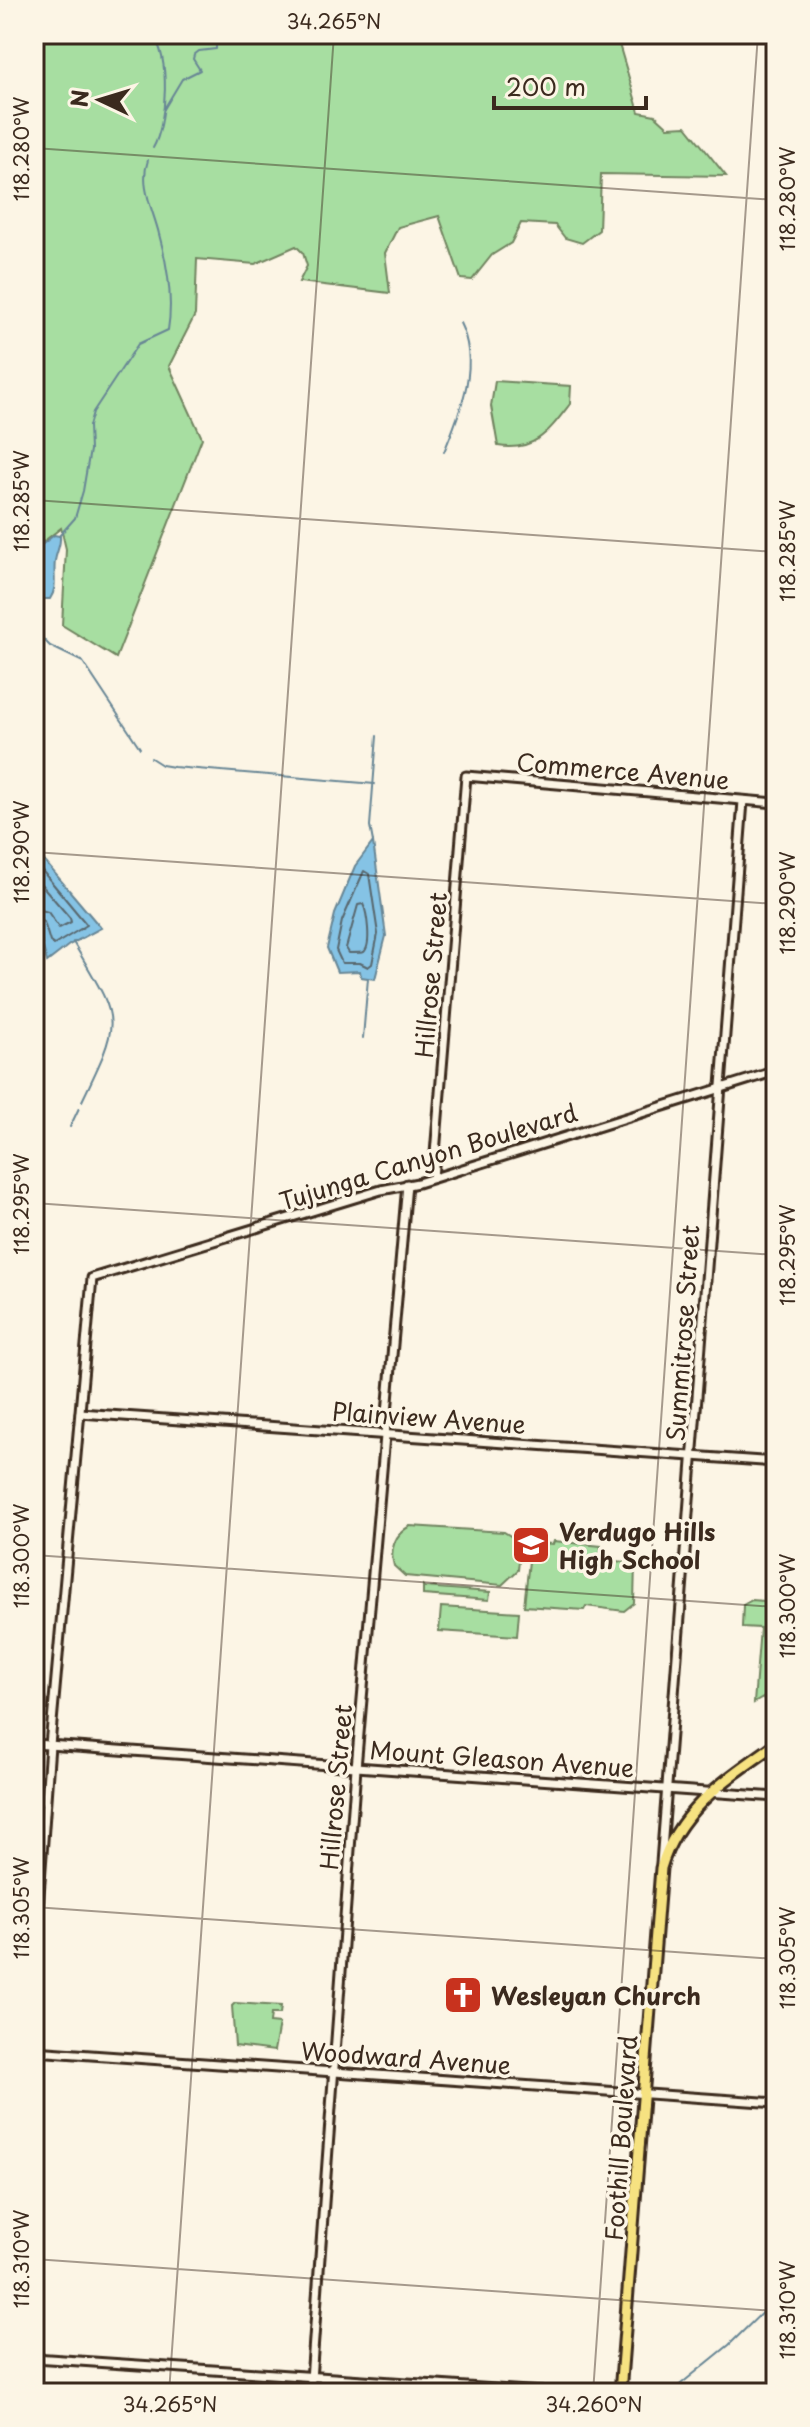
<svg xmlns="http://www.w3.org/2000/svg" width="810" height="2427" font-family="'Playpen Sans',sans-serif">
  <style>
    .green { fill: #a7dea1; stroke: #718460; stroke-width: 2 }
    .water { fill: #85c3e5; stroke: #678695; stroke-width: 2 }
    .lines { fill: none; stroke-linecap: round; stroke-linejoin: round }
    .shore { stroke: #59676e; stroke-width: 2 }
    .stream { stroke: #678695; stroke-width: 2 }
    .minor-casing { stroke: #3b2a1e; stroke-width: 13 }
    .major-casing { stroke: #3b2a1e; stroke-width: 15 }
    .minor { stroke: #fcf5e5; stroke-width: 7 }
    .major { stroke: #f6e281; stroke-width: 9 }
    .ticks { fill: none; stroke: #3b2a1e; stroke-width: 2; stroke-opacity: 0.45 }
    .labels { text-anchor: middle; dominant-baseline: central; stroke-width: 7; stroke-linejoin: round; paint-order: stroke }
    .street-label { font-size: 24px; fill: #3b2a1e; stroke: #fcf5e5 }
    .poi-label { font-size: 24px; font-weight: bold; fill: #3b2a1e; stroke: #fcf5e5; text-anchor: start }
    .neatline { fill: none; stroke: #3b2a1e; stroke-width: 3 }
    .ticks-label { font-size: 20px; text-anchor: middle; fill: #3b2a1e }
  </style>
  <rect width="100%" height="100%" fill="#fcf5e5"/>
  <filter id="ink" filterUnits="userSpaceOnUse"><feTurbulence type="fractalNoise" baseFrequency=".0125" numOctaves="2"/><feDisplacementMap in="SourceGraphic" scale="16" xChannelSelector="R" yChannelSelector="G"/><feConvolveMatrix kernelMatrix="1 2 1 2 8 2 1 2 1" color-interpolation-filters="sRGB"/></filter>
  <g filter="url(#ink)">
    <g class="green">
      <polygon points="34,34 616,34 639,112 655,115 668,127 686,126 726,176 601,174 599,230 582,243 565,238 555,225 521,223 511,243 492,255 472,280 461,279 439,216 398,227 385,253 390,293 299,282 307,266 303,253 296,246 255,264 197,259 195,315 169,366 202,438 116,658 62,625 66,549 61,528 34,549"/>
      <path d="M495,381L571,386L570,404C549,431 535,452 498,446L491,406Z"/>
      <path d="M410,1526L504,1532L512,1537L520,1550L518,1570L502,1585L405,1576L394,1566C389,1549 395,1534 410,1526Z"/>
      <polygon points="554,1541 601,1546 600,1567 615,1561 635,1563 634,1603 624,1611 586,1606 584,1610 524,1606 529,1561 534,1561 535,1547 539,1543 553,1544"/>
      <polygon points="423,1586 424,1587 490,1592 489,1600 423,1595"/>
      <polygon points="752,1600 776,1602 773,1628 776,1629 776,1684 766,1692 768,1695 754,1703 760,1628 742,1627 743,1605"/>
      <polygon points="441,1607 519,1612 517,1636 439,1631"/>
      <polygon points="235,2003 281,2006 280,2014 271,2014 270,2023 279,2024 274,2051 235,2046 232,2006"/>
    </g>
    <g class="water">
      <path d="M54,535L60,536C61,546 56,552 55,561C53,575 58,588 50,599H34V551Z"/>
      <polygon points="373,842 386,936 375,979 361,977 360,971 337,972 327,948 335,914 355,866"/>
      <polygon points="38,857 41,857 101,928 69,945 47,962 34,913 34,860"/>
    </g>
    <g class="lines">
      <g class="shore">
        <polyline points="34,865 39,867 87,925 54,945 50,942 44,922 34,918"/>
        <polygon points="364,871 369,874 378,934 372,964 368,967 360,963 342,963 336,950 342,921"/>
        <polyline points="34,876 70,918 71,922 59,928 48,912 34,908"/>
        <path d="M363,904C367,912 372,945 364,952C362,953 351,953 349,953L346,948L358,905Z"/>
      </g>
      <g class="stream">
        <path d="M152,34C171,55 167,124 153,148"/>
        <polyline points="164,109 182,79 200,70 193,59 194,55 199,51 216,49 216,35"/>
        <path d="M444,452C460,412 481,365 460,323"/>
        <path d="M59,536L75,518L83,491L90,450L89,426L93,412L138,344L168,330C173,300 167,263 159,234C153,209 139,186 148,160"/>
        <polyline points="38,599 38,624 42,638 50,646 83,662 140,748"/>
        <polyline points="151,758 162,765 174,767 375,784"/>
        <polyline points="373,842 370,826 377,736"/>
        <path d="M73,942C120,1022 123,1016 82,1101"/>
        <polyline points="363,1038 368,978"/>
        <polyline points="70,1127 79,1108"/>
        <polyline points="671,2392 729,2345 776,2299"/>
      </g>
      <g class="minor-casing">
        <g id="minor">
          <polyline points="433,1178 466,776 776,803"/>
          <polyline points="80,1413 776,1462"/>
          <polyline points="34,1744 776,1797"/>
          <polyline points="661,1863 743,801"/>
          <polyline points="34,1964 50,1745 92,1278 381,1190 418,1183 776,1071"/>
          <polyline points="34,2051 776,2103"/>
          <polyline points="34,2358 557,2393"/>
          <polyline points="310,2393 356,1768 407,1184"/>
        </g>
      </g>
      <g class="major-casing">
        <path id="major" d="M620,2393L661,1868C678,1809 728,1778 776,1744"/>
      </g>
      <use href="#minor" class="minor"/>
      <use href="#major" class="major"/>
    </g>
  </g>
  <path class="ticks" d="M34,148L776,200M34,500L776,552M34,852L776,904M34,1203L776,1255M34,1555L776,1607M34,1907L776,1959M34,2259L776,2311M169,2393L334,34M593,2393L758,34"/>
  <defs>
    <g id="school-square" transform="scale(2)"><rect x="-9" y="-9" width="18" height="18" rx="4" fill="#c8321e" stroke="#fcf5e5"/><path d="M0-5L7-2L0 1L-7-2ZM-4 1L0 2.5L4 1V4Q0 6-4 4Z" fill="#fff"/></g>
    <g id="church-square" transform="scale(2)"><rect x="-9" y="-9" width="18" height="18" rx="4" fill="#c8321e" stroke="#fcf5e5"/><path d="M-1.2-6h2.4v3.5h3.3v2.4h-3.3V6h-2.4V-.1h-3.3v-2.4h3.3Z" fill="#fff"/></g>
  </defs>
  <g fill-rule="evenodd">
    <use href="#school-square" x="531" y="1545"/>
    <use href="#church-square" x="463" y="1995"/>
  </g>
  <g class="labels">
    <g class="street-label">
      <text transform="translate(623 770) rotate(5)">Commerce Avenue</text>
      <text transform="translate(430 975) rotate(-85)">Hillrose Street</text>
      <text transform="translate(428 1156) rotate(-17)">Tujunga Canyon Boulevard</text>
      <text transform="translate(682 1333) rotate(-86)">Summitrose Street</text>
      <text transform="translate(429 1417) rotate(4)">Plainview Avenue</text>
      <text transform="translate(502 1758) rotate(4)">Mount Gleason Avenue</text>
      <text transform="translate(335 1787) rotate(-85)">Hillrose Street</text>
      <text transform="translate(406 2057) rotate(4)">Woodward Avenue</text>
      <text transform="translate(620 2138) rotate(-86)">Foothill Boulevard</text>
    </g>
    <g class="poi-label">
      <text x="559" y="1531">Verdugo Hills<tspan x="559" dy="28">High School</tspan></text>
      <text x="491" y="1995">Wesleyan Church</text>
    </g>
  </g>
  <rect width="810" height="2427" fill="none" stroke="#fcf5e5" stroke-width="88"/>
  <g transform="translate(100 100) rotate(274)" stroke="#fcf5e5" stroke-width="6" paint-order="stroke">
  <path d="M0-6L14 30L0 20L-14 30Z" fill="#3b2a1e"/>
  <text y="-12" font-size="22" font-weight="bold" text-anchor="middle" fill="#3b2a1e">N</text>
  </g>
  <path d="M494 96v12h152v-12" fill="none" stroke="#3b2a1e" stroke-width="4"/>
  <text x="506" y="96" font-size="24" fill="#3b2a1e" stroke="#fcf5e5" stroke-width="6" paint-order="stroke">200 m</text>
  <rect x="44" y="44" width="722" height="2339" class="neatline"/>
  <g class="ticks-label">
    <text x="334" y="29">34.265°N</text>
    <text transform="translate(22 149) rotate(-90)" y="7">118.280°W</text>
    <text transform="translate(788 199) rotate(-90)" y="7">118.280°W</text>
    <text transform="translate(22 501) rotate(-90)" y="7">118.285°W</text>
    <text transform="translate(788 551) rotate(-90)" y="7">118.285°W</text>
    <text transform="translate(22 852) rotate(-90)" y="7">118.290°W</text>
    <text transform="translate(788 903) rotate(-90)" y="7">118.290°W</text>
    <text transform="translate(22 1204) rotate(-90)" y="7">118.295°W</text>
    <text transform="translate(788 1255) rotate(-90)" y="7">118.295°W</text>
    <text transform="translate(22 1556) rotate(-90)" y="7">118.300°W</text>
    <text transform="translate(788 1606) rotate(-90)" y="7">118.300°W</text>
    <text transform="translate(22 1908) rotate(-90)" y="7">118.305°W</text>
    <text transform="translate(788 1958) rotate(-90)" y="7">118.305°W</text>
    <text transform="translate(22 2259) rotate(-90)" y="7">118.310°W</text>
    <text transform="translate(788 2310) rotate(-90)" y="7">118.310°W</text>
    <text x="170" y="2412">34.265°N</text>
    <text x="594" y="2412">34.260°N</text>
  </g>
</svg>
